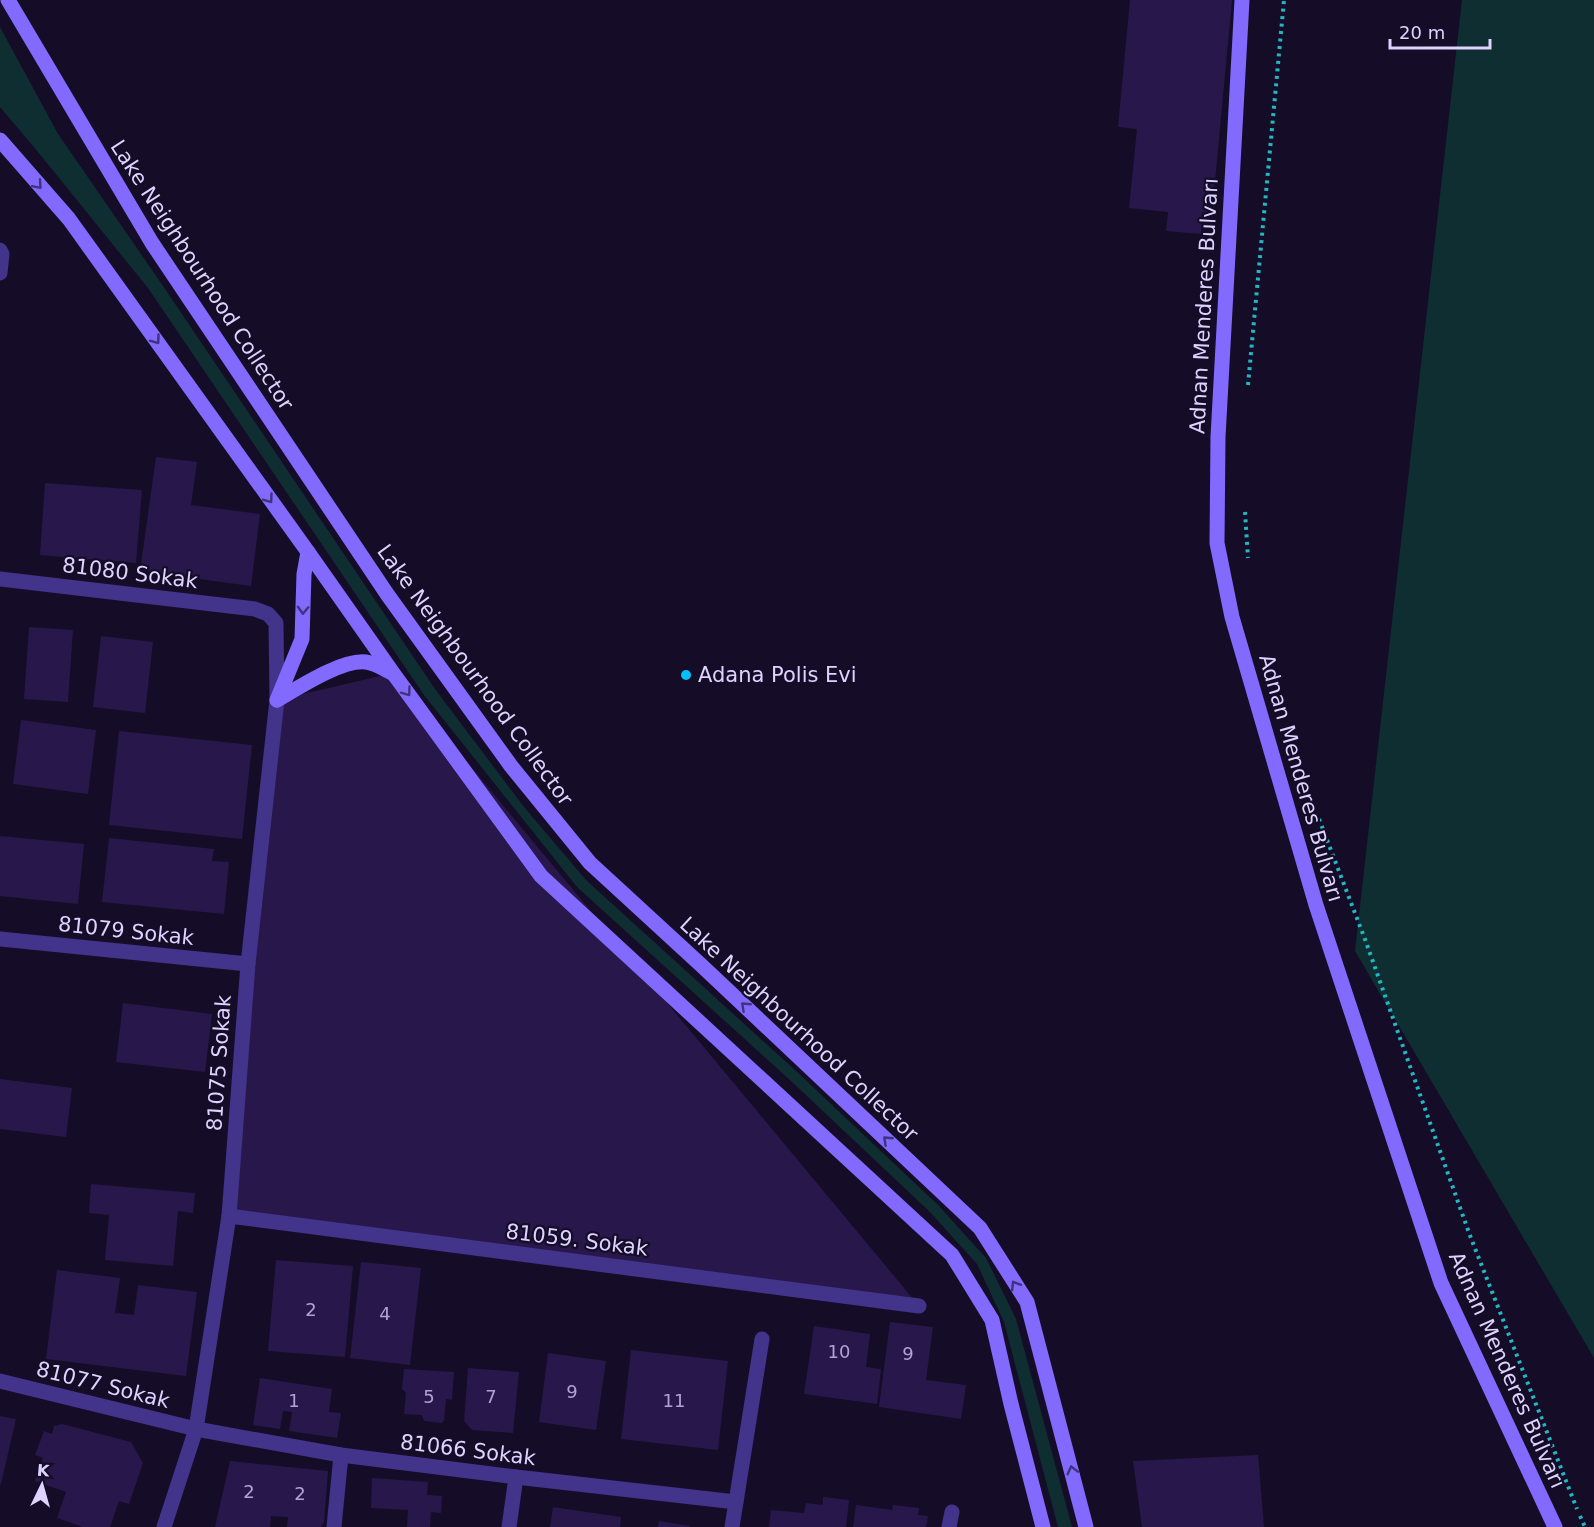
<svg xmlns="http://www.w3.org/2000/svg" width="1594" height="1527" font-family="'DejaVu Sans',sans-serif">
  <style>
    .green { fill: #0f2e32 }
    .building { fill: #28174a }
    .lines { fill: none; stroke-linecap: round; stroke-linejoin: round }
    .path { stroke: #22b7c4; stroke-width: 4; stroke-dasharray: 3 4.5; stroke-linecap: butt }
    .street { stroke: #42338b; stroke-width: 15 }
    .secondary { stroke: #826aff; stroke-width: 15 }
    .oneway { stroke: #41327d }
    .poi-dot { fill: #00c1fe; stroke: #150d27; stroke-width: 2 }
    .labels { text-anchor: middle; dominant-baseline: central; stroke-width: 4.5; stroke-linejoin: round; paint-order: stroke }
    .number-label { font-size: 18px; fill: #b0a4d2 }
    .street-label { font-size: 21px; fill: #ded3ff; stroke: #150d27 }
    .poi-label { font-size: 21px; fill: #ded3ff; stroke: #150d27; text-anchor: start }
  </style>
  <rect width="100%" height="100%" fill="#150d27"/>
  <g class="green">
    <polygon points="1462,0 1594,0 1594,1358 1355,951"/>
    <polygon points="0,27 58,134 161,283 435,689 524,807 586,880 796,1071 938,1205 986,1258 1016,1319 1072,1527 1058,1527 1004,1322 977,1264 930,1212 790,1080 577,887 424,695 148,288 34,147 0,107"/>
  </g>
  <g class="building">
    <polygon points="1130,0 1232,0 1212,213 1202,212 1201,234 1166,231 1168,212 1129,208 1137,129 1118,127"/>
    <polygon points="156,457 197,462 191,505 260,514 251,586 140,571"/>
    <polygon points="45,483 142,490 136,563 40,555"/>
    <polygon points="29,627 73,630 68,702 24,699"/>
    <polygon points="101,636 153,642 145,713 93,707"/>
    <polygon points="393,673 919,1306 229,1216 277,700"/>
    <polygon points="21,720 96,730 88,794 13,784"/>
    <polygon points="119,731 252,745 242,839 109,825"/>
    <polygon points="0,836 84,844 78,904 0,896"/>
    <polygon points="109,838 214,849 212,861 229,862 224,914 102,902"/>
    <polygon points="123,1003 212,1014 205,1072 116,1062"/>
    <polygon points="0,1079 72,1088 66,1137 0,1129"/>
    <polygon points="91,1184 195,1193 193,1213 178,1211 173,1266 105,1260 109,1215 89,1213"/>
    <polygon points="276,1260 353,1266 345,1357 268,1351"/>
    <polygon points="361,1262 421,1268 410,1365 350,1358"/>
    <polygon points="57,1270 120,1278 115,1313 134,1315 138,1285 197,1292 186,1376 46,1359"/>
    <polygon points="890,1322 933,1327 926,1380 966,1385 961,1419 879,1407"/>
    <polygon points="814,1326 870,1334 866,1367 881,1369 877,1404 804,1394"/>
    <polygon points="631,1350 728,1361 718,1450 621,1439"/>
    <polygon points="548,1353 606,1361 596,1430 539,1422"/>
    <polygon points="468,1368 519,1372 513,1433 472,1430 464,1421"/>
    <polygon points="404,1369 454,1372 452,1400 446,1399 444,1420 442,1423 424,1421 422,1415 404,1414 406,1393 402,1389"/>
    <polygon points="260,1378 332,1389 329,1412 341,1413 337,1438 289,1431 292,1412 283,1411 280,1429 253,1425"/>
    <polygon points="0,1416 16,1419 1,1484 0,1484"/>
    <polygon points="62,1424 131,1442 143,1463 129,1504 119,1501 110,1527 83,1527 57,1518 66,1492 35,1481 43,1458 35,1455 44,1431 52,1434 54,1426"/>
    <polygon points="1258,1455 1264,1527 1142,1527 1133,1461"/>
    <polygon points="230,1461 328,1471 324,1522 321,1527 287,1527 288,1517 271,1516 270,1527 215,1527"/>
    <polygon points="372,1478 428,1482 427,1495 442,1496 441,1513 431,1512 430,1527 407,1527 408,1510 371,1508"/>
    <polygon points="823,1497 849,1500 846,1527 769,1527 771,1510 804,1513 806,1503 823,1505"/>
    <polygon points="856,1505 892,1510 893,1505 919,1508 918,1515 928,1516 926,1527 853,1527"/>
    <polygon points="553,1507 621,1517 620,1527 550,1527"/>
    <polygon points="659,1521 690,1526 690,1527 658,1527"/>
  </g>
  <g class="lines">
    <g class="path">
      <polyline points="1248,385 1284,0"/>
      <polyline points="1245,512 1248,558"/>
      <polyline points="1319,819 1366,942 1469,1233 1577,1509"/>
      <polyline points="1580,1516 1585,1527"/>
    </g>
    <g class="street">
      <polyline points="0,250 2,254 0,273"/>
      <polyline points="0,579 255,609 268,614 276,623 277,700 248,964 229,1216 196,1429 164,1527"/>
      <polyline points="0,939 248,964"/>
      <polyline points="229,1216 919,1306"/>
      <polyline points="0,1381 196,1429 341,1455 516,1477 736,1502"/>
      <polyline points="334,1527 341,1455"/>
      <polyline points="509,1527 516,1477"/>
      <polyline points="732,1527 762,1339"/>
      <polyline points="949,1527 952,1512"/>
    </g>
    <g class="secondary">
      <polyline points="8,0 152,243 387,594 511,766 590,863 701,965 980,1228 1027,1302 1086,1527"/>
      <polyline points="1242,0 1218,437 1217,543 1232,617 1316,905 1441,1283 1555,1527"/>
      <polyline points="0,140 69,219 308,552 393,673 541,876 952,1255 992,1320 1011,1404 1043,1527"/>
      <polyline points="277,700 302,639 304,574 308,552"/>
      <path d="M277,700C298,688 342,659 366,662C375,663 384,669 392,673"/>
    </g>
  </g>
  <defs><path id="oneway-chevron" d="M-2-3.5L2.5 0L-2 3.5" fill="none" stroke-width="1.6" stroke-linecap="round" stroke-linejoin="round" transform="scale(1.5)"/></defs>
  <g class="oneway">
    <use href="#oneway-chevron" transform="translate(38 185) rotate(49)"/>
    <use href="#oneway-chevron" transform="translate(156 340) rotate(54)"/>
    <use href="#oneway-chevron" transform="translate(269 499) rotate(54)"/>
    <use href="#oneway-chevron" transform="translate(303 610) rotate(92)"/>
    <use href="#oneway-chevron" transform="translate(407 692) rotate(54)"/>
    <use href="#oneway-chevron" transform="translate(745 1006) rotate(-137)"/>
    <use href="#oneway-chevron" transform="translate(887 1140) rotate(-137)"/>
    <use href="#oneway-chevron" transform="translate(1015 1285) rotate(-122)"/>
    <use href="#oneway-chevron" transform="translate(1072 1470) rotate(-104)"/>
  </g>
  <circle class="poi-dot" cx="686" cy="675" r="6"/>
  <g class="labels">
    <g class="number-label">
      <text x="311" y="1309">2</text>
      <text x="385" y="1313">4</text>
      <text x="839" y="1351">10</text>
      <text x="908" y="1353">9</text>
      <text x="572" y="1391">9</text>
      <text x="429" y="1396">5</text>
      <text x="491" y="1396">7</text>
      <text x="294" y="1400">1</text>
      <text x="674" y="1400">11</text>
      <text x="249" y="1491">2</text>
      <text x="300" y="1493">2</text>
    </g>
    <g class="street-label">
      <text transform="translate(202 275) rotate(57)">Lake Neighbourhood Collector</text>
      <text transform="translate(1204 306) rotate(-87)">Adnan Menderes Bulvarı</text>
      <text transform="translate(130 573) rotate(7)">81080 Sokak</text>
      <text transform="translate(475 675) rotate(54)">Lake Neighbourhood Collector</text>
      <text transform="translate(1301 778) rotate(74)">Adnan Menderes Bulvarı</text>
      <text transform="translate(126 931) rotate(6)">81079 Sokak</text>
      <text transform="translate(799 1029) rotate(43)">Lake Neighbourhood Collector</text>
      <text transform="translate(219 1063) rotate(-86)">81075 Sokak</text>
      <text transform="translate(577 1240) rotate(7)">81059. Sokak</text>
      <text transform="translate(1507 1370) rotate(66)">Adnan Menderes Bulvarı</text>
      <text transform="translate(103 1385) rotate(14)">81077 Sokak</text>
      <text transform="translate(468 1450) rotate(7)">81066 Sokak</text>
    </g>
    <g class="poi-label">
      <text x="698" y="675">Adana Polis Evi</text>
    </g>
  </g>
  <g transform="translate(42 1485) rotate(5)" stroke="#150d27" stroke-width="4.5" paint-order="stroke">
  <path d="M0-4.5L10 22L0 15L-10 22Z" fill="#ded3ff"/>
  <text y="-9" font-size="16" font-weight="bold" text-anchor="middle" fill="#ded3ff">K</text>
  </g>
  <path d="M1390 39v9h100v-9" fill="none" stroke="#ded3ff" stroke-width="3"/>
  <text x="1399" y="39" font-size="18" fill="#ded3ff" stroke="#150d27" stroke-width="4.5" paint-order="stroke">20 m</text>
</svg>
